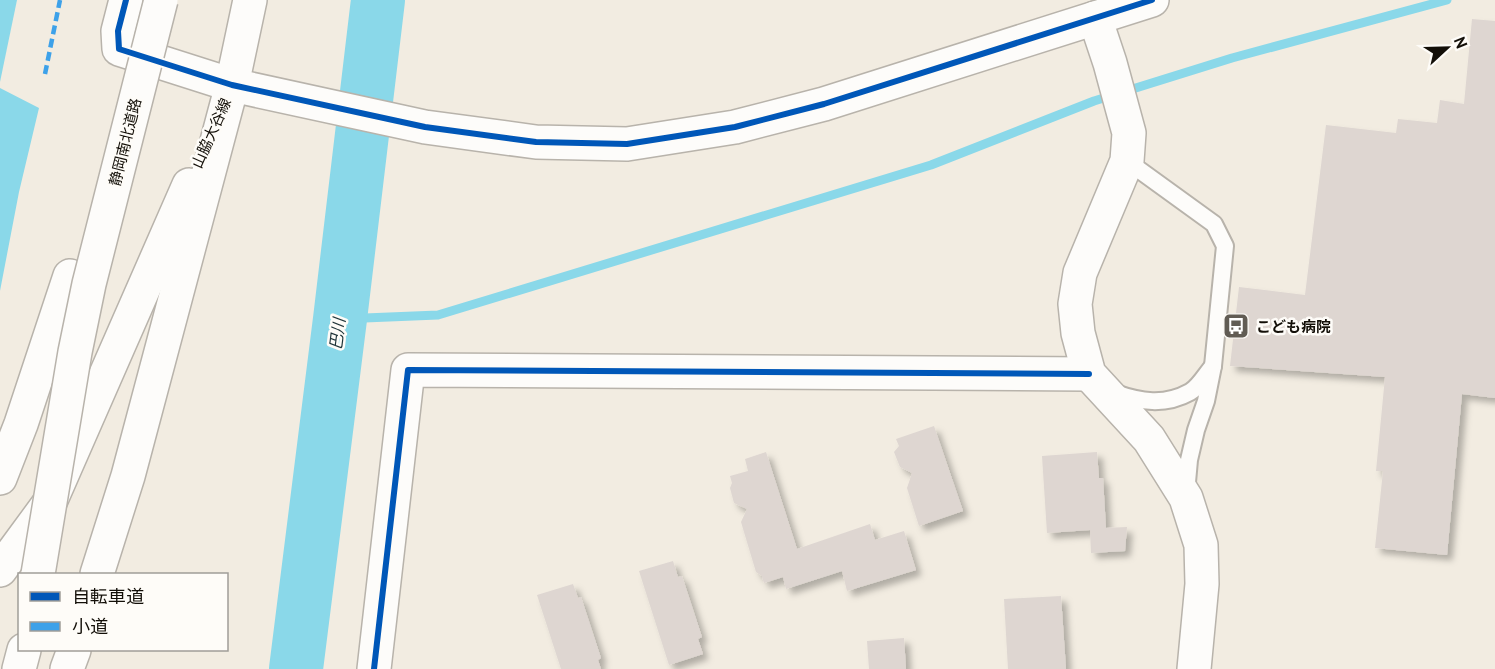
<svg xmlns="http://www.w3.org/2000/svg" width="1495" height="669" font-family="'PT Sans','Noto Sans JP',sans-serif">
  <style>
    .water { fill: #8ad8e9 }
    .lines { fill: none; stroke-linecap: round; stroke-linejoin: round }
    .stream { stroke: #8ad8e9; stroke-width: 9 }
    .river { stroke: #8ad8e9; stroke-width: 54 }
    .building { fill: #ded6d1; filter: url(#shadow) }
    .lane-casing { stroke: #b8b3ab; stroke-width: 20 }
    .street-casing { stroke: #b8b3ab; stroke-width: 36 }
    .secondary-casing { stroke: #b8b3ab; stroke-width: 36 }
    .primary-casing { stroke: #b8b3ab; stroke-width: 36 }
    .highway-casing { stroke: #b8b3ab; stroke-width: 36 }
    .lane { stroke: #fdfcfa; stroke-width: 16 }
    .street { stroke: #fdfcfa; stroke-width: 33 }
    .secondary { stroke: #fdfcfa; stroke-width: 33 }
    .primary { stroke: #fdfcfa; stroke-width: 33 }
    .highway { stroke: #fdfcfa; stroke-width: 33 }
    .highway-bridge-casing { stroke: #b8b3ab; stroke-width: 36; stroke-linecap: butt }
    .highway-bridge { stroke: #fdfcfa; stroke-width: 33 }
    .quiet { stroke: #3da1e9; stroke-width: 4.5; stroke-dasharray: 9 4.5; stroke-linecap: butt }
    .cycleway-casing { stroke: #fefcf8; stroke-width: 10 }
    .cycleway { stroke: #0057b8; stroke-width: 6 }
    .labels { text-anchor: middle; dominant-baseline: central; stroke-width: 5; stroke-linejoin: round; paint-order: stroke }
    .street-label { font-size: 15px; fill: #130f08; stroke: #fefcf8 }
    .poi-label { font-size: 15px; font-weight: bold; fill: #130f08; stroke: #fefcf8; text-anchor: start }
    .water-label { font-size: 16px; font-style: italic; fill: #1d3237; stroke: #fefcf8 }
  </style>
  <defs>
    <filter id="shadow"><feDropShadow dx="5.5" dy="5.5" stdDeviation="3" flood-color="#0004"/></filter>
  </defs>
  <rect width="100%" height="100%" fill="#f2ece1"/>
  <g class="water">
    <polygon points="0,0 17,0 0,82"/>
    <polygon points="0,88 39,108 19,192 0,291"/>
  </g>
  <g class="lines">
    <polyline class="stream" points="340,319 438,315 931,165 1094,101 1232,58 1447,0"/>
    <polyline class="river" points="296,669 340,319 378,0"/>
  </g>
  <g class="building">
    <polygon points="1472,19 1495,21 1495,398 1462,394 1447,555 1375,548 1383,471 1376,471 1385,377 1230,366 1239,287 1305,295 1326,125 1396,133 1398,119 1437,123 1440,100 1464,104"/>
    <polygon points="934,426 963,511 919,526 907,488 912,473 900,467 894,452 899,446 896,439"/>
    <polygon points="766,452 797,549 870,524 875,540 904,531 916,570 847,591 842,571 786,589 783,577 764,583 762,576 756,572 741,522 747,509 734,503 730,488 732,483 730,476 748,471 745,459"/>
    <polygon points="1097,452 1099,478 1103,478 1106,528 1127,527 1125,551 1091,553 1090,530 1047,533 1042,456"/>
    <polygon points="673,561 678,577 682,576 702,637 698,639 703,654 669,665 639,571"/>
    <polygon points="573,584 578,598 581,597 601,658 598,660 601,669 561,669 537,595"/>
    <polygon points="1061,596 1066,669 1008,669 1004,599"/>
    <polygon points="904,638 906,669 869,669 867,641"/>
  </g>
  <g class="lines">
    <g class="lane-casing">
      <g id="lane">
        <polyline points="1127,161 1214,224 1225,246 1213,366 1206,401 1196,430 1189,460 1186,493"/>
        <path d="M1115,393C1140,402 1165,406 1190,392C1199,387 1206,374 1213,366"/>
      </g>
    </g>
    <g class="street-casing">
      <g id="street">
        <polyline points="126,0 118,31 119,49 232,85"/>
        <polyline points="374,669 408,370 1089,374"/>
      </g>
    </g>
    <g class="secondary-casing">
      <g id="secondary">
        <polyline points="1095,18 1110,63 1129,133 1127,161 1080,273 1075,304 1078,333 1089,374 1149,439 1186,498 1201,545 1202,584 1194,669"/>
        <polyline points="232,85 425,127 536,142 627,144 735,127 824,104 1152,0"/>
      </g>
    </g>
    <g class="primary-casing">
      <g id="primary">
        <polyline points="0,570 50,502 189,185"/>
        <polyline points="97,574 128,476 232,85 250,0"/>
        <polyline points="67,669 74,650"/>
      </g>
    </g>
    <g class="highway-casing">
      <g id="highway">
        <polyline points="0,478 21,424 70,276"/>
        <polyline points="19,669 24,650"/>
      </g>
    </g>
    <use href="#lane" class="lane"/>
    <use href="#street" class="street"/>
    <use href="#secondary" class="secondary"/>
    <use href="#primary" class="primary"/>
    <use href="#highway" class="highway"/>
    <g class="highway-bridge-casing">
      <polyline id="highway-bridge" points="38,574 75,352 89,284 161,0"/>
    </g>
    <use href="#highway-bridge" class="highway-bridge"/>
    <polyline class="quiet" points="45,74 60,0"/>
    <g class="cycleway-casing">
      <g id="cycleway">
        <polyline points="126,0 118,31 119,49 232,85 425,127 536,142 627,144 735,127 824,104 1152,0"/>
        <polyline points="374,669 408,370 1089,374"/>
      </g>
    </g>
    <use href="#cycleway" class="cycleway"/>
  </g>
  <defs>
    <g id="bus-square" transform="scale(1.35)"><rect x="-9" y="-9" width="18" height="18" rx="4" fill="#615c54" stroke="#fefcf8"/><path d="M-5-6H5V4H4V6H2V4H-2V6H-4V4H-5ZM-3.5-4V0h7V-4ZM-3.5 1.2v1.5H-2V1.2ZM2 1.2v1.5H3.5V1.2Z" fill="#fff"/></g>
  </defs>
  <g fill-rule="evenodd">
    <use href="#bus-square" x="1236" y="326"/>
  </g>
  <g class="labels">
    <g class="street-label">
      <text transform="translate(211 133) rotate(-66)">山脇大谷線</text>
      <text transform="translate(125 142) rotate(-76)">静岡南北道路</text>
    </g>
    <g class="poi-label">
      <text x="1256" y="326">こども病院</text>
    </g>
    <g class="water-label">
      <text transform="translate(337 334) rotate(-83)">巴川</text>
    </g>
  </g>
  <rect x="18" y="573" width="210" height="78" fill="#fefcf8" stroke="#a09d98" stroke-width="1.5"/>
  <rect x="30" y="592" width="30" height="9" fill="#0057b8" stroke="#a09d98" stroke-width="1.5"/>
  <text x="72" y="603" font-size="18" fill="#130f08">自転車道</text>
  <rect x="30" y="622" width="30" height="9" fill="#3da1e9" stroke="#a09d98" stroke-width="1.5"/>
  <text x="72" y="633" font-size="18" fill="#130f08">小道</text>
  <g transform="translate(1447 48) rotate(68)" stroke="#fefcf8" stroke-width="4.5" paint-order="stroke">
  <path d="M0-4.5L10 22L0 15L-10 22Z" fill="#130f08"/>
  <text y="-9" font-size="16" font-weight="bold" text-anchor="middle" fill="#130f08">N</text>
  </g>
</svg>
